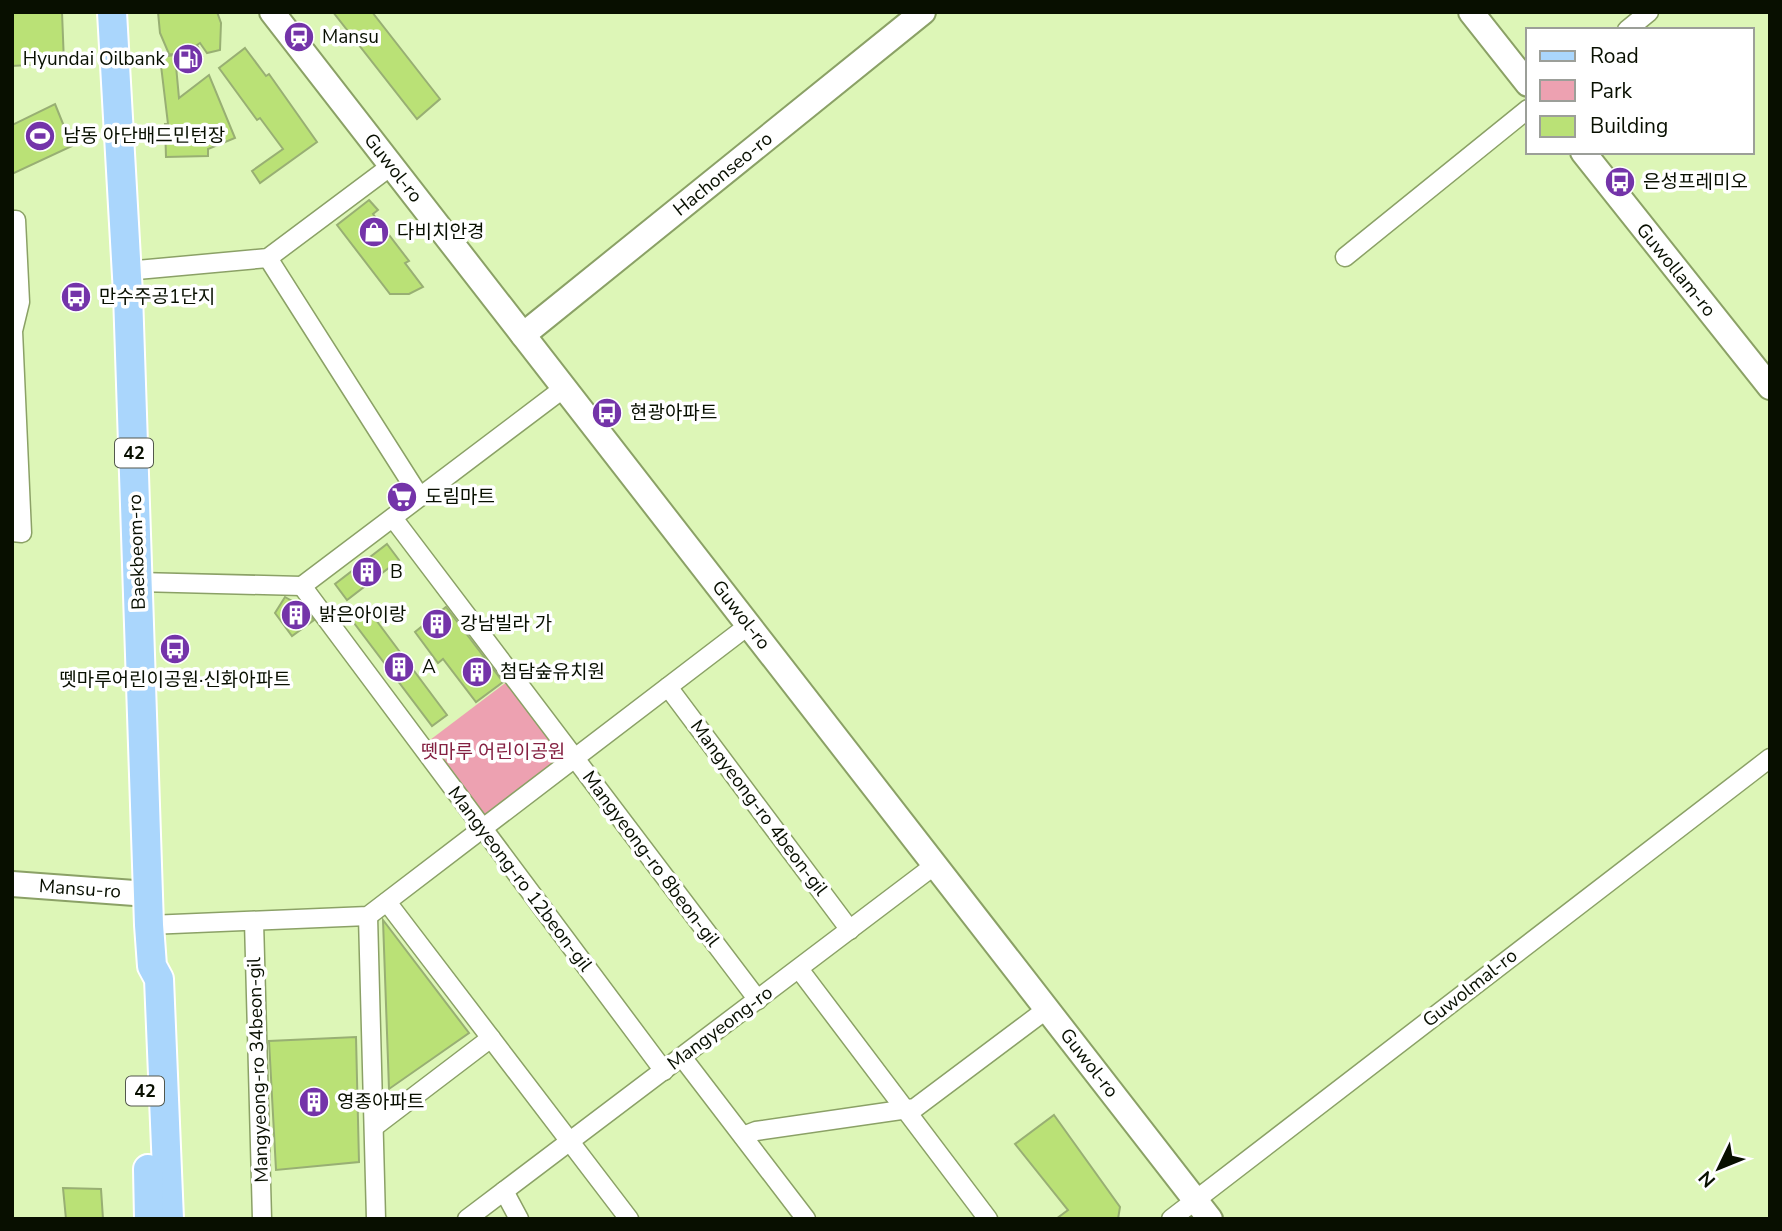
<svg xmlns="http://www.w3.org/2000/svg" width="1782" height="1231" font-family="'Nunito Sans','Noto Sans KR',sans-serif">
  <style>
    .park { fill: #eda1b1 }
    .building { fill: #bae176; stroke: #98af73; stroke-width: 2 }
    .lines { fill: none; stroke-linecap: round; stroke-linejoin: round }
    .street-casing { stroke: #8ba166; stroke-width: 21 }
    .secondary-casing { stroke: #8ba166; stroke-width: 28 }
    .primary-casing { stroke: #fff; stroke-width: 32 }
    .street { stroke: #fff; stroke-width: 18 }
    .secondary { stroke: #fff; stroke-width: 24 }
    .primary { stroke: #aad6fc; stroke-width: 28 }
    .labels { text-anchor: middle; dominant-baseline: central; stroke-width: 7; stroke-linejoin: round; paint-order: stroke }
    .shield { fill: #fff; stroke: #52574c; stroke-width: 2 }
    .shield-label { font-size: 18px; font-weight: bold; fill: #080f00 }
    .poi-label { font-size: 19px; fill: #080f00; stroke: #fff; text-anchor: start }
    .street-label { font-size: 19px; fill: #080f00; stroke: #fff }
    .park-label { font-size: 19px; fill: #852142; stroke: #fff }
  </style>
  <rect width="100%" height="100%" fill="#ddf6b7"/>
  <polygon class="park" points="508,681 564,759 480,819 426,743"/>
  <g class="building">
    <polygon points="12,12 62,12 64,63 12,66"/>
    <polygon points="158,12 217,12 221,23 220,50 207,53 200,43 197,45 202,56 169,54 160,33"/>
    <polygon points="333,12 372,12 440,99 417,119"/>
    <polygon points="245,48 266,76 269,74 317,142 260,183 252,171 283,149 260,118 257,120 219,68"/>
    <polygon points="175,55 179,98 209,75 235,138 208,149 208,156 166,157 165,124 168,124 160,57"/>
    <polygon points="55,104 72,146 12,174 12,125"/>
    <polygon points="369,200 378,210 373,214 409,261 405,263 423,287 409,294 390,294 337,225"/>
    <polygon points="387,544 399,560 347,600 335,584"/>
    <polygon points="285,597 303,607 314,620 292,636 275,613"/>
    <polygon points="446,607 503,682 476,702 443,659 438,663 415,632"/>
    <polygon points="367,608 447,715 432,726 351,619"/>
    <polygon points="383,920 469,1033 389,1089"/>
    <polygon points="356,1037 359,1162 276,1170 269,1041"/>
    <polygon points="1054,1115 1120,1207 1118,1219 1056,1219 1068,1210 1015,1144"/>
    <polygon points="63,1188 101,1189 103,1219 66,1219"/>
  </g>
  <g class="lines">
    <g class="street-casing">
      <g id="street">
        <polyline points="1627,30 1649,12"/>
        <polyline points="12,220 16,220 20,302 13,331 22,533 12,532"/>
        <polyline points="1345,257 1528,109"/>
        <polyline points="268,258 420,497"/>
        <polyline points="126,271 268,258 391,166"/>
        <polyline points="393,518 758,1000"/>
        <polyline points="138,582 302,586 564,388"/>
        <polyline points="302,586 664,1071"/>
        <polyline points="668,687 850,930"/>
        <polyline points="387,902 629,1219"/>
        <polyline points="368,916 376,1219"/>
        <polyline points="254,921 262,1219"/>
        <polyline points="149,925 368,916 749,625"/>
        <polyline points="799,969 988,1219"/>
        <polyline points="682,1057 806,1219"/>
        <polyline points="374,1127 491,1038"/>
        <polyline points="743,1136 756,1131 915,1108 1047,1009"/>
        <polyline points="504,1191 519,1219"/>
        <polyline points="467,1219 935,865"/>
        <polyline points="1171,1219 1770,758"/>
      </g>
    </g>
    <g class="secondary-casing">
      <g id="secondary">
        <polyline points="272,12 1210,1219"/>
        <polyline points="1471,12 1528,84"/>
        <polyline points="1583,152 1770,387"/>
        <polyline points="523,335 923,12"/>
        <polyline points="12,884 148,894"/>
      </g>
    </g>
    <g class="primary-casing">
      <g id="primary">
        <polyline points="112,12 128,294 149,925 152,966 159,979 169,1219"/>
        <polyline points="148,1169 149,1219"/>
      </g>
    </g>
    <use href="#street" class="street"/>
    <use href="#secondary" class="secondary"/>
    <use href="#primary" class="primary"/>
  </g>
  <defs>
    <g id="station-disc" transform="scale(1.575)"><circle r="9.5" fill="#7434a9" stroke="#fff"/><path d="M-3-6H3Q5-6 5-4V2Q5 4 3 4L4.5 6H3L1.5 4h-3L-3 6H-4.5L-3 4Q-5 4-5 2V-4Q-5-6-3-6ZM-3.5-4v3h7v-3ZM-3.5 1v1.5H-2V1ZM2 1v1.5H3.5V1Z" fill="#fff"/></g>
    <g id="fuel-disc" transform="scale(1.575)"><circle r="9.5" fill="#7434a9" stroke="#fff"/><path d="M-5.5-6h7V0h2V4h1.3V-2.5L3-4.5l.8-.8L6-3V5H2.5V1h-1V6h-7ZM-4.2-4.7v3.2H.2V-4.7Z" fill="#fff"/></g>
    <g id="stadium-disc" transform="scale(1.575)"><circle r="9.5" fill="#7434a9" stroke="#fff"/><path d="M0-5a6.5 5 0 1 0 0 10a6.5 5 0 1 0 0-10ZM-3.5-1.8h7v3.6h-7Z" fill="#fff"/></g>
    <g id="bus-disc" transform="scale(1.575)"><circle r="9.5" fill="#7434a9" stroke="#fff"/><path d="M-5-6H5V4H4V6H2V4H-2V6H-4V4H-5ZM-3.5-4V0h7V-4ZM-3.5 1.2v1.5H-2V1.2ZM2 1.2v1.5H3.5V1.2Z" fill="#fff"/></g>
    <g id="shop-disc" transform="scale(1.575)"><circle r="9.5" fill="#7434a9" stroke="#fff"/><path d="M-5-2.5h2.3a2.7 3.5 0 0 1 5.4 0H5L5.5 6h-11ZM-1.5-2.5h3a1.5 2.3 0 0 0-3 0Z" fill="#fff"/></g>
    <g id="supermarket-disc" transform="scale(1.575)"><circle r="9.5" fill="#7434a9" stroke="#fff"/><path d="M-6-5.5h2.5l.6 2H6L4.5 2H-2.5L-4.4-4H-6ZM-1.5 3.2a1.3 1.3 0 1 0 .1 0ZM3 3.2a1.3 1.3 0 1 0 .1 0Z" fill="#fff"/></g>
    <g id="building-disc" transform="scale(1.575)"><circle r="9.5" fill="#7434a9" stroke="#fff"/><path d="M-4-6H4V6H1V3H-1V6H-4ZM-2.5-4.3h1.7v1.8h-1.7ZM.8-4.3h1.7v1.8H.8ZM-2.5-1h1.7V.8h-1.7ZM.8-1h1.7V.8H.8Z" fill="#fff"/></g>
  </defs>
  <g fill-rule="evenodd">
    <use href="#station-disc" x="299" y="37"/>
    <use href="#fuel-disc" x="188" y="59"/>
    <use href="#stadium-disc" x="40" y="136"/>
    <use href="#bus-disc" x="1620" y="182"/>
    <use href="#shop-disc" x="374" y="232"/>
    <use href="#bus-disc" x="76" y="297"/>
    <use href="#bus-disc" x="607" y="413"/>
    <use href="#supermarket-disc" x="402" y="497"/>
    <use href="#building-disc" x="367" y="572"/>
    <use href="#building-disc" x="296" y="615"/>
    <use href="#building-disc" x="437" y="624"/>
    <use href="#bus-disc" x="175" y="649"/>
    <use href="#building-disc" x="399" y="667"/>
    <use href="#building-disc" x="477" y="672"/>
    <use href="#building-disc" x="314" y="1102"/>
  </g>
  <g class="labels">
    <g class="shield">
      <rect x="115" y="438.5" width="38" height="29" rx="5"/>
      <rect x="126" y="1076.5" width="38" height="29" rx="5"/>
    </g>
    <g class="shield-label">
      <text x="134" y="453">42</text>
      <text x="145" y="1091">42</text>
    </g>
    <g class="poi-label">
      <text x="322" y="37">Mansu</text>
      <text x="165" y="59" text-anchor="end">Hyundai Oilbank</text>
      <text x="63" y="136">남동 아단배드민턴장</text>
      <text x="1643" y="182">은성프레미오</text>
      <text x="397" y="232">다비치안경</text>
      <text x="99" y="297">만수주공1단지</text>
      <text x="630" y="413">현광아파트</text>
      <text x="425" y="497">도림마트</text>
      <text x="390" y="572">B</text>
      <text x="319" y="615">밝은아이랑</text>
      <text x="460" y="624">강남빌라 가</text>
      <text x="422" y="667">A</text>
      <text x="500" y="672">첨담숲유치원</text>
      <text x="175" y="680" text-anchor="middle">뗏마루어린이공원·신화아파트</text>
      <text x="337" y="1102">영종아파트</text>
    </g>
    <g class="street-label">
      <text transform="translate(393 168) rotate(52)">Guwol-ro</text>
      <text transform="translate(723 174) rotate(-39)">Hachonseo-ro</text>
      <text transform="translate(1676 270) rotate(51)">Guwollam-ro</text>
      <text transform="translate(137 552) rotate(-92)">Baekbeom-ro</text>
      <text transform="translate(741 615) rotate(52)">Guwol-ro</text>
      <text transform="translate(759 808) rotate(53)">Mangyeong-ro 4beon-gil</text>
      <text transform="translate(651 859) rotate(53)">Mangyeong-ro 8beon-gil</text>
      <text transform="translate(520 879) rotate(53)">Mangyeong-ro 12beon-gil</text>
      <text transform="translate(80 889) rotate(4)">Mansu-ro</text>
      <text transform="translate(1470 988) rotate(-38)">Guwolmal-ro</text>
      <text transform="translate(720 1028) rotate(-37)">Mangyeong-ro</text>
      <text transform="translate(1089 1063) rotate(52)">Guwol-ro</text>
      <text transform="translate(258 1070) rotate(-92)">Mangyeong-ro 34beon-gil</text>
    </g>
    <g class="park-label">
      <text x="493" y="752">뗏마루 어린이공원</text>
    </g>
  </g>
  <rect width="1782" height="1231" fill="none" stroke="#080f00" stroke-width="28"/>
  <rect x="1526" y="28" width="228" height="126" fill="#ffffff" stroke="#9c9f99" stroke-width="2"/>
  <rect x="1540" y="51" width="35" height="10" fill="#aad6fc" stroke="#9c9f99" stroke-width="2"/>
  <text x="1590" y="63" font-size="21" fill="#080f00">Road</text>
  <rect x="1540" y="80" width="35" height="21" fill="#eda1b1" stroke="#9c9f99" stroke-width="2"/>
  <text x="1590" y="98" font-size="21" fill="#080f00">Park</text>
  <rect x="1540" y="116" width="35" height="21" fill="#bae176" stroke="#9c9f99" stroke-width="2"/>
  <text x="1590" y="133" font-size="21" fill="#080f00">Building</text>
  <g transform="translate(1719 1168) rotate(227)" stroke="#ffffff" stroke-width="5" paint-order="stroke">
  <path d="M0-5L12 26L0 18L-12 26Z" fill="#080f00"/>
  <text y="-10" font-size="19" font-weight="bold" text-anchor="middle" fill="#080f00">N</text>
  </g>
</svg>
